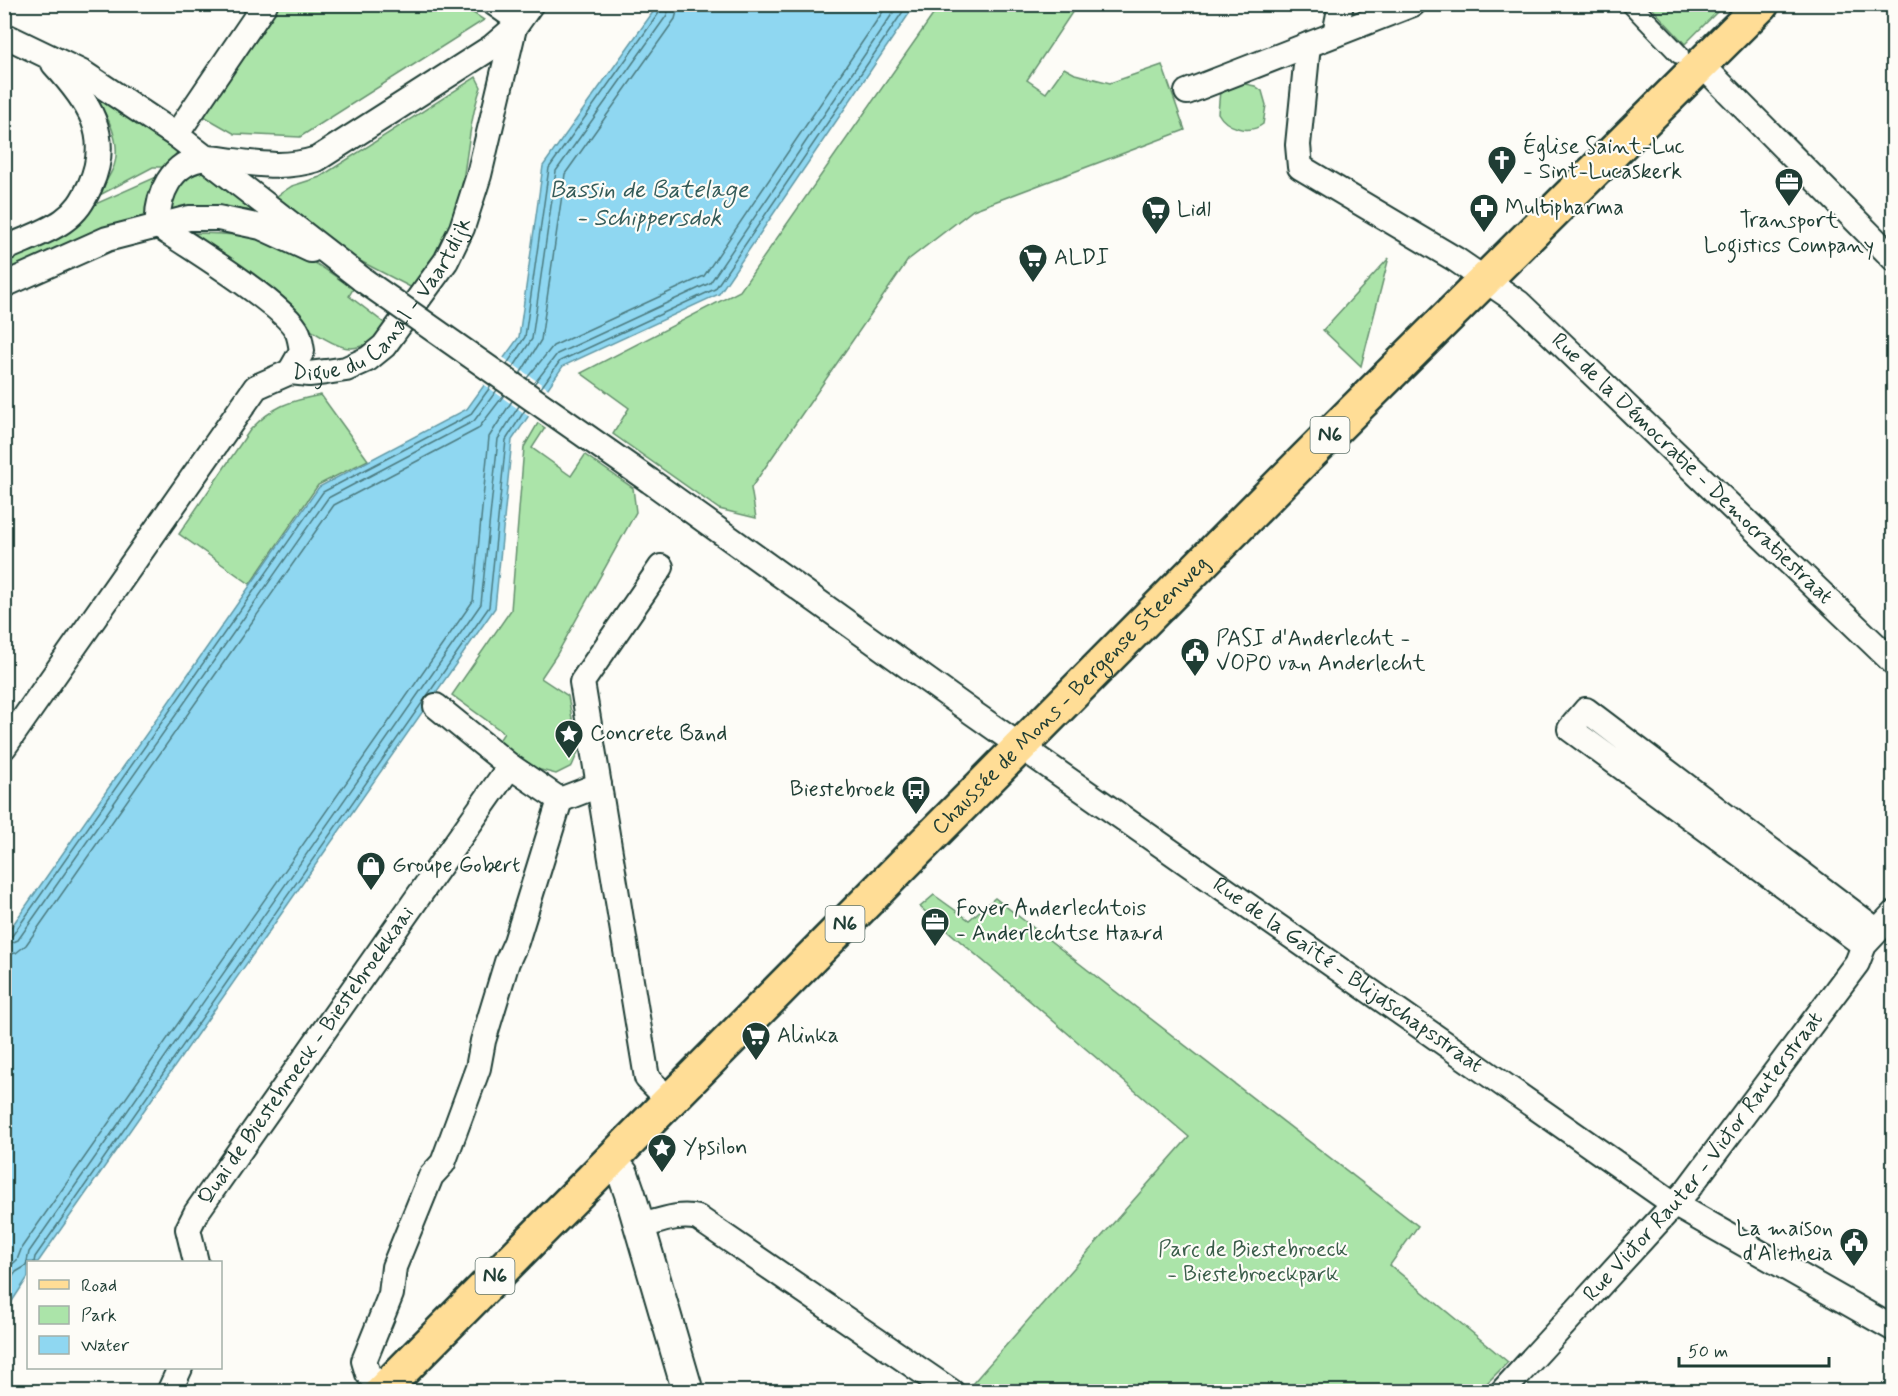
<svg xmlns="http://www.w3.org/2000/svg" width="1898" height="1396" font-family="Mynerve,sans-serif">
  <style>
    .green { fill: #abe4a9; stroke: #65906e; stroke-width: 1.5 }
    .water { fill: #8fd7f1; stroke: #6299a5; stroke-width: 1.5 }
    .pier { fill: #fdfcf7 }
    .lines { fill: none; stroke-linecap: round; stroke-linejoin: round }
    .shore { stroke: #4c7b80; stroke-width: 1.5 }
    .pedestrian-casing { stroke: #1f3d34; stroke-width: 22 }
    .minor-casing { stroke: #1f3d34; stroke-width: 28 }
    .tertiary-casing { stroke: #1f3d34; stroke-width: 34 }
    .primary-casing { stroke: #1f3d34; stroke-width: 38 }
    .pedestrian { stroke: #fdfcf7; stroke-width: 18 }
    .minor { stroke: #fdfcf7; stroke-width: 24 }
    .tertiary { stroke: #fdfcf7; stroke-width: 30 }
    .primary { stroke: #ffdd96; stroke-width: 33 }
    .minor-bridge-casing { stroke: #1f3d34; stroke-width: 28; stroke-linecap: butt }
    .minor-bridge { stroke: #fdfcf7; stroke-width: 24 }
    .labels { text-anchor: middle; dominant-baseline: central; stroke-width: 4.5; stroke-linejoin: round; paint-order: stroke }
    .shield { fill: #fdfcf7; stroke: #62766e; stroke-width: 1.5 }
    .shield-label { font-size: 21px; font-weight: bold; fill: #1f3d34 }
    .poi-label { font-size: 22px; fill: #1f3d34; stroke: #fdfcf7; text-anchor: start }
    .street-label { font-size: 22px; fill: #1f3d34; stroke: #fdfcf7 }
    .park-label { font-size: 22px; fill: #3b5e4b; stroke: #fdfcf7 }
    .water-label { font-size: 24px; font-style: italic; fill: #355c5a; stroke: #fdfcf7 }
  </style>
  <rect width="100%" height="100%" fill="#fdfcf7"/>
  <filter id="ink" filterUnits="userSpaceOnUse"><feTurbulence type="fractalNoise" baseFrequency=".0167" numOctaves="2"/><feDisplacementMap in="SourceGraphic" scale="12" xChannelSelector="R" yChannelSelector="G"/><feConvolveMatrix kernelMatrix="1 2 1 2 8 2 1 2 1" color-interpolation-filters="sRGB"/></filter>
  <g filter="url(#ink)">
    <g class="green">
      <polygon points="277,5 461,5 484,20 300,137 235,134 200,114"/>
      <polygon points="940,5 1077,5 1027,80 1046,93 1064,68 1075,74 1110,83 1162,65 1185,130 973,210 908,260 751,488 756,518 719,509 613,434 629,408 581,373 740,291"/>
      <polygon points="1649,5 1724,5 1685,44"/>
      <path d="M476,77L481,87C468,124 468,162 459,199C451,234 436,261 418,291L341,251L274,198L292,186L320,177Z"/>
      <path d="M1240,83L1255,86L1262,91L1266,105L1263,124C1249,135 1226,128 1218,113L1220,90Z"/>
      <path d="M86,87L179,150L166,167H153L98,196C103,186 110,176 114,166C123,139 103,105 86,87Z"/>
      <path d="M207,171L252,202L263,218L247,210L226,207L169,210C171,187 185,175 207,171Z"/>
      <polygon points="161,175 147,203 150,216 5,278 4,256 83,219 93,205"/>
      <path d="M191,233C266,233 293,245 353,289L349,296L392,329C380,337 366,347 351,348C321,350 217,255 191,233Z"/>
      <polygon points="1389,258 1388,261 1361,366 1323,330"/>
      <path d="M321,395L368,460L318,485L250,584L179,534L250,430C273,406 289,401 321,395Z"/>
      <polygon points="538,423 545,428 532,448 571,476 585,455 633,488 636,512 557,654 541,678 568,696 578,752 572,766 556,774 537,769 498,742 504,733 452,695 511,610 524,447"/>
      <polygon points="934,895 969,920 995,898 1418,1226 1390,1265 1508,1362 1478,1392 986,1392 972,1384 1189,1137 920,907"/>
    </g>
    <polygon class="water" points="658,5 915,5 719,294 563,366 512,440 495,608 38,1262 28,1262 28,1277 5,1312 5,936 319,487 467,409 519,337 543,166"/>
    <polygon class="pier" points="501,356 550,390 531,418 482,383"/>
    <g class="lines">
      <g class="shore">
        <polyline points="507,364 525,337 549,168 661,10 662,4"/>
        <polyline points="513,368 532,339 556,171 667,15 670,4"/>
        <polyline points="520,374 541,340 565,174 675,19 679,4"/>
        <polyline points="527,378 553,346 704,276 888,4"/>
        <polyline points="534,384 557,354 710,283 899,4"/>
        <polyline points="541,388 560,361 715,289 908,4"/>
        <polyline points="4,939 12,936 323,492 470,415 491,386"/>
        <polyline points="4,946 18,940 328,498 474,421 497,390"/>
        <polyline points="4,955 16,953 26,945 334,505 478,429 504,395"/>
        <polyline points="34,1262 35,1257 489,607 506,440 525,410"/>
        <polyline points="4,1272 17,1260 22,1247 473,601 489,437 512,401"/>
        <polyline points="4,1288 16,1272 26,1266 29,1252 481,604 498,439 519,406"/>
      </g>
      <g class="pedestrian-casing">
        <g id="pedestrian">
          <polyline points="490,4 517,23"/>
          <polyline points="1631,4 1679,54"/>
        </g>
      </g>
      <g class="minor-casing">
        <g id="minor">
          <polyline points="1335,34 1341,4"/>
          <polyline points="4,35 83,73 176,135 363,280"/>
          <path id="s1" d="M1308,45L1298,145L1300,167L1455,259L1519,303L1894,663"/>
          <polyline points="1702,65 1894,259"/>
          <polyline points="1187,92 1413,4"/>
          <polyline points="176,135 265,4"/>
          <path d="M158,226C156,196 171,161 206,158C215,158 225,160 234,161C263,165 289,168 317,159L492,47L514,28"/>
          <path d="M158,226C186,244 288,307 298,333C300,338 301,345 302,351L290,372"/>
          <path d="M4,249C23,240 46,233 63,221C77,211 83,201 90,186C113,135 88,101 54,64"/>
          <polyline points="4,285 107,239 189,218 218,218 261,227 311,250"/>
          <path id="s2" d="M650,481L973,713L1674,1204L1894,1329"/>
          <polyline points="661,567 582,682 647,1078 669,1100"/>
          <polyline points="436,706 510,766 560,800"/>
          <path id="s3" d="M4,747L256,387L290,372L309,374L326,372L346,369L368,359L384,346L446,261L462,228L479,175L514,28L531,4"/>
          <polyline points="560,800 599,785"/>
          <polyline points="1864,945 1570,729 1586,710 1876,930"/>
          <path d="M641,1226C660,1221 679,1213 698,1218L952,1392"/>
          <path id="s4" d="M196,1262L188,1229L196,1213L510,766"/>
          <polyline points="384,1389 368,1374 364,1361 391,1294 394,1267 431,1176 443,1163 478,1068 483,1041 507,962 516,942 560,800"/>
          <polyline points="169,1392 180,1368"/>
          <path id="s5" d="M1502,1392L1688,1189L1857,963L1864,945L1894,913"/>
        </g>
      </g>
      <g class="tertiary-casing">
        <polyline id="tertiary" points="610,1160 623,1174 630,1194 688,1392"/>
      </g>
      <g class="primary-casing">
        <g id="primary">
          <path id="s6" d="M381,1392L1307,457L1762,4"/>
        </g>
      </g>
      <use href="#pedestrian" class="pedestrian"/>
      <use href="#minor" class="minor"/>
      <use href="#tertiary" class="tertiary"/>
      <use href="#primary" class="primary"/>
      <g class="minor-bridge-casing">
        <polyline id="minor-bridge" points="363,280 650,481"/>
      </g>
      <use href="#minor-bridge" class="minor-bridge"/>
    </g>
  </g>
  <defs>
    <g id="church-pin" transform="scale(1.5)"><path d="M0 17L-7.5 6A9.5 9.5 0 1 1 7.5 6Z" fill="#1f3d34" stroke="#fdfcf7"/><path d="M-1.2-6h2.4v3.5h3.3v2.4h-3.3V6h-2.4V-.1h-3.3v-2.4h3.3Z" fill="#fff"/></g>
    <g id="office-pin" transform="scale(1.5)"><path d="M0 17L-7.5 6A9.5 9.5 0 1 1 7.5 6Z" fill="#1f3d34" stroke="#fdfcf7"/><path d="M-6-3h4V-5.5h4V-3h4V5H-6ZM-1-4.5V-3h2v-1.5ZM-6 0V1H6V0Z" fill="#fff"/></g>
    <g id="pharmacy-pin" transform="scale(1.5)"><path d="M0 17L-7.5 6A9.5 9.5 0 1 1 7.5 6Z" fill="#1f3d34" stroke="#fdfcf7"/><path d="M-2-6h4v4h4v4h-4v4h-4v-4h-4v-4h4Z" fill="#fff"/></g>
    <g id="supermarket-pin" transform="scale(1.5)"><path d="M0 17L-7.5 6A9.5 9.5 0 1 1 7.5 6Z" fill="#1f3d34" stroke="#fdfcf7"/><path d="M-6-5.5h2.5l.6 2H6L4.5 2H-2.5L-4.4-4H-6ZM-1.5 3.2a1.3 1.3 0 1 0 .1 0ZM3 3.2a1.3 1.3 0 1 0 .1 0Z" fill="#fff"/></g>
    <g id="civic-pin" transform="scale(1.5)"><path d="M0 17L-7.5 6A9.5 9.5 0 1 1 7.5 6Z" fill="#1f3d34" stroke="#fdfcf7"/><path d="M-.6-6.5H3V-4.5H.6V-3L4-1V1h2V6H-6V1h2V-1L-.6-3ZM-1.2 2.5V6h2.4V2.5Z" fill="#fff"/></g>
    <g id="sight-pin" transform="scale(1.5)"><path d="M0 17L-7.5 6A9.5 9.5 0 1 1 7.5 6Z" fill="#1f3d34" stroke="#fdfcf7"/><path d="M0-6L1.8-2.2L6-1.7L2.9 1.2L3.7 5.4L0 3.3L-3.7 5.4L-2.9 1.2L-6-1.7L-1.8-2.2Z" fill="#fff"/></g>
    <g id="bus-pin" transform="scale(1.5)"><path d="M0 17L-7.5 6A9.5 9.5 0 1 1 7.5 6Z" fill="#1f3d34" stroke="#fdfcf7"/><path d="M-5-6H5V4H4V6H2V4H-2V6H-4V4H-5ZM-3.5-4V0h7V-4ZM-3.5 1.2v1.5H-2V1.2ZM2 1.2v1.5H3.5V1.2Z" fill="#fff"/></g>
    <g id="shop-pin" transform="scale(1.5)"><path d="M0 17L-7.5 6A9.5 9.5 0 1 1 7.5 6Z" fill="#1f3d34" stroke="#fdfcf7"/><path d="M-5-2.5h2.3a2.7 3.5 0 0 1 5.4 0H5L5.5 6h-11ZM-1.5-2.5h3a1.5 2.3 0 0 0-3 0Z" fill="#fff"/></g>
  </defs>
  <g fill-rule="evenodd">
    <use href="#church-pin" x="1502" y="160"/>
    <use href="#office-pin" x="1789" y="182"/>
    <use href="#pharmacy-pin" x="1484" y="208"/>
    <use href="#supermarket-pin" x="1156" y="210"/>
    <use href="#supermarket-pin" x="1033" y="258"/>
    <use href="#civic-pin" x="1195" y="652"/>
    <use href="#sight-pin" x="569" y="734"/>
    <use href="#bus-pin" x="916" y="790"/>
    <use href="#shop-pin" x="371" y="866"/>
    <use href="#office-pin" x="935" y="922"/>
    <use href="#supermarket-pin" x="756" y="1036"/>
    <use href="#sight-pin" x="662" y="1148"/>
    <use href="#civic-pin" x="1854" y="1242"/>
  </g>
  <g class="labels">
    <g class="shield">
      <rect x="1310.5" y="417" width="39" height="36" rx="4.5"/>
      <rect x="825.5" y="906" width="39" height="36" rx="4.5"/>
      <rect x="475.5" y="1258" width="39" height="36" rx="4.5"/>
    </g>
    <g class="shield-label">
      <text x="1330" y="435">N6</text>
      <text x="845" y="924">N6</text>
      <text x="495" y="1276">N6</text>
    </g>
    <g class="poi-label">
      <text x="1523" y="147">Église Saint-Luc<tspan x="1523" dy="25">- Sint-Lucaskerk</tspan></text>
      <text x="1505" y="208">Multipharma</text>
      <text x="1177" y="210">Lidl</text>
      <text x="1789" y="221" text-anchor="middle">Transport<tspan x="1789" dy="25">Logistics Company</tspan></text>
      <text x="1054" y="258">ALDI</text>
      <text x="1216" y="639">PASI d'Anderlecht -<tspan x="1216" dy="25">VOPO van Anderlecht</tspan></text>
      <text x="590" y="734">Concrete Band</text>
      <text x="895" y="790" text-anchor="end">Biestebroek</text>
      <text x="392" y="866">Groupe Gobert</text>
      <text x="956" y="909">Foyer Anderlechtois<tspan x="956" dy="25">- Anderlechtse Haard</tspan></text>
      <text x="777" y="1036">Alinka</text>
      <text x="683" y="1148">Ypsilon</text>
      <text x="1833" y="1229" text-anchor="end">La maison<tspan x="1833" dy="25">d'Aletheia</tspan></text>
    </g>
    <g class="street-label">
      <text stroke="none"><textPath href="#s3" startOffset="604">Digue du Canal - Vaartdijk</textPath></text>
      <text stroke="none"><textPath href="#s1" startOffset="620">Rue de la Démocratie - Democratiestraat</textPath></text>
      <text stroke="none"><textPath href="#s6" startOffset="980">Chaussée de Mons - Bergense Steenweg</textPath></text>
      <text stroke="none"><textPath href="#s2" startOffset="855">Rue de la Gaîté - Blijdschapsstraat</textPath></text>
      <text stroke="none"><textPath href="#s4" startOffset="244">Quai de Biestebroeck - Biestebroekkaai</textPath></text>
      <text stroke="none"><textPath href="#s5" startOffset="310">Rue Victor Rauter - Victor Rauterstraat</textPath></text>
    </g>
    <g class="park-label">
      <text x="1253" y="1250">Parc de Biestebroeck<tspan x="1253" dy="25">- Biestebroeckpark</tspan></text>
    </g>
    <g class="water-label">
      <text x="649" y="190">Bassin de Batelage<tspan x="649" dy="28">- Schippersdok</tspan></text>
    </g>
  </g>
  <rect width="1898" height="1396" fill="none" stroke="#fdfcf7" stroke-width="24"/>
  <rect x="12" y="12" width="1874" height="1372" fill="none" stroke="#1f3d34" stroke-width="2" filter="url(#ink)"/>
  <rect x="27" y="1261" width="195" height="108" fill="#fdfcf7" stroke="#a4b0a9" stroke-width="1.5"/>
  <rect x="39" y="1280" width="30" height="9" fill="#ffdd96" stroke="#a4b0a9" stroke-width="1.5"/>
  <text x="81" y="1291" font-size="18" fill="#1f3d34">Road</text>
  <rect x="39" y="1306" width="30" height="18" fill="#abe4a9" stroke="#a4b0a9" stroke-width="1.5"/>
  <text x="81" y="1321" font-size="18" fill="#1f3d34">Park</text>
  <rect x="39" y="1336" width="30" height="18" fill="#8fd7f1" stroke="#a4b0a9" stroke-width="1.5"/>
  <text x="81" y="1351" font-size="18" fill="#1f3d34">Water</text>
  <path d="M1679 1357v9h150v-9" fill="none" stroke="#1f3d34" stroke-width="3"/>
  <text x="1688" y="1357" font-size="18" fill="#1f3d34" stroke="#fdfcf7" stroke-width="4.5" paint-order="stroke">50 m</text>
</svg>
